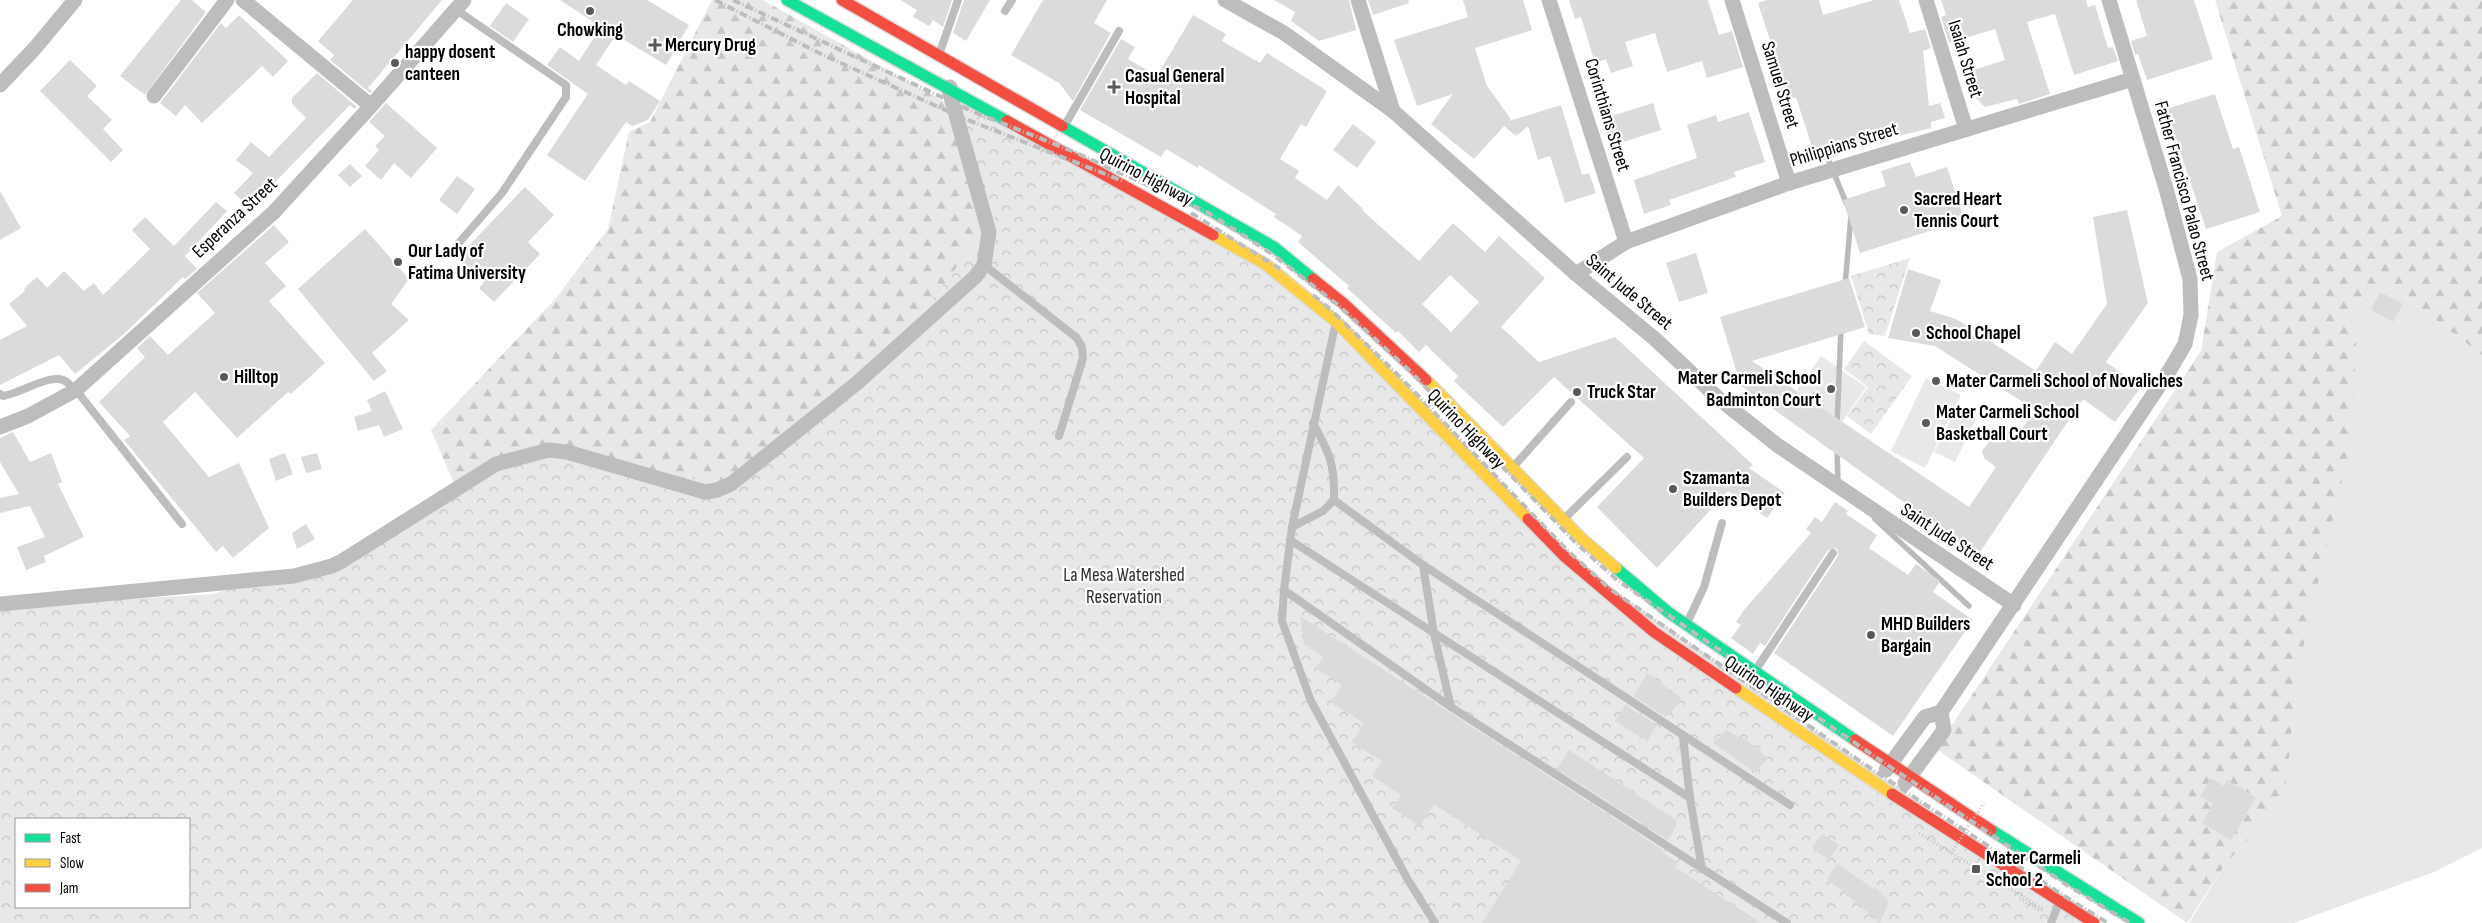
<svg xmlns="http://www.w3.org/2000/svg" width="2482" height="923" font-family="'Sofia Sans Condensed',sans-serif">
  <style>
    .grass { fill: #e8e8e8 }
    .forest { fill: url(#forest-firs); fill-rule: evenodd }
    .park { fill: url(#park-crowns); fill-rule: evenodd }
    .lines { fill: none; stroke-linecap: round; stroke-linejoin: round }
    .stream { stroke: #bababa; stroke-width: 5.5 }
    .building { fill: #dbdbdb; fill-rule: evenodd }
    .fast-casing { stroke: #dbdbdb; stroke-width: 14 }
    .slow-casing { stroke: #dbdbdb; stroke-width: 14 }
    .jam-casing { stroke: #dbdbdb; stroke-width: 14 }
    .lane { stroke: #bdbdbd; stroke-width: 8 }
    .street { stroke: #bdbdbd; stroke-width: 15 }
    .fast { stroke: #16e098; stroke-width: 11 }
    .slow { stroke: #ffcf43; stroke-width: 11 }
    .jam { stroke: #f24e42; stroke-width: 11 }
    .rail { stroke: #bdbdbd; stroke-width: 4; stroke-dasharray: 8 2.5 1 2.5; stroke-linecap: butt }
    .path-bridge { stroke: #c2c2c2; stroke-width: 3; stroke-dasharray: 1 2.5; stroke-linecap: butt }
    .poi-dot { fill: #595959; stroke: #fff; stroke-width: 2 }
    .labels { text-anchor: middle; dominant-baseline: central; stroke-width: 4.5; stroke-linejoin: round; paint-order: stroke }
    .poi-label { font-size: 19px; font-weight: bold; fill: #000; stroke: #fff; text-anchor: start }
    .street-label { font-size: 19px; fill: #000; stroke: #fff }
    .park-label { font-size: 19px; fill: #2c2c2c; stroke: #fff }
  </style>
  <defs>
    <pattern id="forest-firs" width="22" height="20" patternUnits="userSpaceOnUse" patternTransform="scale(1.25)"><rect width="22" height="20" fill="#e8e8e8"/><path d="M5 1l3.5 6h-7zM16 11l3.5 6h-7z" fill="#c5c5c5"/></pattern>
    <pattern id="park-crowns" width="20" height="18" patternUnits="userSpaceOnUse" patternTransform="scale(1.25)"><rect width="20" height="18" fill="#e8e8e8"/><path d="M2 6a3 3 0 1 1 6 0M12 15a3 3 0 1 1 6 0" fill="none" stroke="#c5c5c5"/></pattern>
  </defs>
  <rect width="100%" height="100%" fill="#fff"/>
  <g class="grass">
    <polygon points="2387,283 2482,355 2482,848 2434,872 2294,923 2189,923 2226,863 2284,801 2299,666 2356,343 2342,313"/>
    <polygon points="1821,356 1866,387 1842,422 1797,390"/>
    <polygon points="1926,378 1961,395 1925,468 1891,451"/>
    <polygon points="1956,409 1976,419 1955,462 1934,452"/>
  </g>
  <g class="forest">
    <path d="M712,0H763L1271,285L1383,873L0,923V634L272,607L461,500L431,430L556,298L608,229L629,132L650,122ZM16,819H189V907H16Z"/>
    <polygon points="2215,0 2482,0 2482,355 2387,283 2342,313 2356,343 2353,432 2299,666 2284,802 2226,863 2187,923 1936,749 2201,351 2217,252 2282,216"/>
  </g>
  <g class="park">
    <path d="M949,90L1265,264L1564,556L2094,923H0V610L64,603L213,594L358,550L469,477L544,452L717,483L761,455L915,322L994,218ZM16,819H189V907H16Z"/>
    <polygon points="1910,258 1885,336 1869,334 1851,276"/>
    <polygon points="1864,341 1912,376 1871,434 1847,416 1868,387 1844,369"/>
  </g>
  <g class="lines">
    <g class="stream">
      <polyline points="1826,154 1847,205"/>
      <polyline points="1845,286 1851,216"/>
      <polyline points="1837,426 1841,328"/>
      <polyline points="1837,448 1838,483"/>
      <polyline points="1875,519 1969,606"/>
    </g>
  </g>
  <g class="building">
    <polygon points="181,0 192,0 206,12 145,95 120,76"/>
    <polygon points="353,0 442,0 368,88 372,91 370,93 330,60 334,55 318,41"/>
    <polygon points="560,0 647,0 689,25 666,65 616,35 596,65 626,85 629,81 660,101 648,120 632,126 626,122 585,181 547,155 588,94 547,65 560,47 579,61 601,27"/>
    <polygon points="900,0 952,0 943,27 933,20 929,26 913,17 917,10"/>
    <polygon points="964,0 990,0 966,41 953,33"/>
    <polygon points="1043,0 1107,0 1094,23 1111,33 1073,101 1059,83 1011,55"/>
    <polygon points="1274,0 1349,0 1356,30 1319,41 1291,21 1295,12"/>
    <polygon points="1368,0 1408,0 1409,3 1373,15"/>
    <polygon points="1463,0 1523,0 1532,30 1475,48 1487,86 1511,119 1509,121 1561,105 1582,175 1589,173 1596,193 1565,203 1550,156 1538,160 1528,126 1516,136 1504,126 1474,159 1431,124 1453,94 1417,106 1394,40 1468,17"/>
    <polygon points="1569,0 1708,0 1719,35 1732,31 1743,67 1707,78 1702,61 1667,72 1655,33 1625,42 1633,66 1611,73 1606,59 1595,63 1581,17 1575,19"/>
    <polygon points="1767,0 1819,0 1823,15 1874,0 1899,0 1910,33 1925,29 1931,48 1923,51 1929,106 1940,103 1945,118 1931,122 1931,128 1894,137 1892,133 1841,149 1842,154 1817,163 1796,97 1785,101 1775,68 1779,67 1758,3"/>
    <polygon points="1941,0 2086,0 2088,7 2095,5 2108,48 2113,47 2118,61 2074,75 2055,14 2027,22 2050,94 2019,104 2017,99 1985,107 1976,98 1967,72 2005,60 1995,29 1949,43 1941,17 1946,15"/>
    <polygon points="2136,0 2194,0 2213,59 2147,80 2138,54 2135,55 2131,41 2147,36"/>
    <polygon points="506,3 529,19 513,42 490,26"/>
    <polygon points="239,15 288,61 273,77 262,66 202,123 185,105 176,116 160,103 221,23 226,28"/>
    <path d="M1193,15L1226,34L1222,41L1260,63L1267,53L1327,91L1306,127L1301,124L1280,159L1299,171L1295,178L1327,200L1338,185L1364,210L1363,211L1419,261L1453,223L1485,252L1499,236L1545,278L1501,327L1539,362L1615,337L1753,465L1749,468L1785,493L1767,518L1728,491L1657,568L1597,507L1644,458L1554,377L1503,427L1454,381L1458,376L1426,345L1419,352L1398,331L1396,333L1347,288L1349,286L1298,242L1302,236L1274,217L1276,214L1199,165L1198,168L1166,149L1161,157L1080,110L1121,39L1135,47L1128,59L1157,76ZM1450,275L1479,302L1451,332L1422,304Z"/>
    <polygon points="70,60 97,86 87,96 112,120 103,129 123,150 111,162 40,91"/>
    <polygon points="317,73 357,107 355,109 350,105 250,208 234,193 253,173 236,160 251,142 269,157 306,118 292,104 292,98"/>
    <polygon points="2215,94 2233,149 2239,147 2260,212 2206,229 2166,109"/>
    <polygon points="386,103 437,148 411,178 394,163 381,180 365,166 379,150 375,146 385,136 369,122"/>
    <polygon points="1653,103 1661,130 1614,145 1605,118"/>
    <polygon points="1749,112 1765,162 1734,172 1736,177 1669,200 1671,205 1644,214 1634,180 1697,158 1687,125 1716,115 1718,122"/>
    <polygon points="1353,124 1376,142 1357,168 1333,150"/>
    <polygon points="1910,162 1916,177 1947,167 1964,220 1860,253 1843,200 1886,186 1881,171"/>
    <polygon points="350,164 362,176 350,187 338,175"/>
    <polygon points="457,176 475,189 457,214 439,200"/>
    <polygon points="525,187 554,215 528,242 540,254 494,302 479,288 484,282 458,257"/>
    <polygon points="0,191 21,228 0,240"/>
    <polygon points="216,202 227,211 185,256 197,269 185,279 183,277 124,334 75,374 59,355 0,385 0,340 27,326 9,304 25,291 24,288 37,277 47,288 64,271 84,291 94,283 103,295 150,249 132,230 145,217 174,246"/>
    <polygon points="2127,210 2148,303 2106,362 2141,387 2115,422 2083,399 1978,555 1741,386 1720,317 1849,278 1865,327 1752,361 1969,507 1996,467 1984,458 1982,451 1997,431 2005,429 2016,437 2035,410 1935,346 1888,338 1908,269 1941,280 1930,311 1956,319 2036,371 2055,342 2072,354 2107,304 2093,217"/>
    <polygon points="274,225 289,242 265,263 286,286 269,301 325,363 291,394 288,392 237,438 195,392 163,422 209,477 239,463 269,528 233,558 223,546 216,552 124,440 130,436 99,402 145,357 137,348 150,336 168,355 215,313 197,293"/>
    <polygon points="365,229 409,279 391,304 409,320 372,353 387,371 374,381 298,289"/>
    <polygon points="1696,253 1708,293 1679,302 1666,263"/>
    <polygon points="2380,292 2403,304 2393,322 2371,310"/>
    <polygon points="385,391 403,429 384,437 379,425 358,431 354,417 372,411 367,400"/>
    <polygon points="13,432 30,462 51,453 62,482 58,484 84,537 44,556 46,562 26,570 17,547 45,537 30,506 0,513 0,498 19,494 0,462 0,438"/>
    <polygon points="285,453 293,474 276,481 269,459"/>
    <polygon points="317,453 322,469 306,473 301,457"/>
    <polygon points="1835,502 1848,511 1846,514 1877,535 1869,548 1908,575 1916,564 1940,581 1933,592 1973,620 1893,736 1774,653 1838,556 1838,551 1836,548 1828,550 1765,646 1760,643 1753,654 1731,638 1741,625 1736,622 1744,610 1811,533 1806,529 1815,517 1822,522"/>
    <polygon points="306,524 315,539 297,549 292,533"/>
    <polygon points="1300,616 1663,850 1662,852 1678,863 1675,867 1761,923 1482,923 1521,861 1434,804 1420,826 1392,808 1401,795 1372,776 1382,761 1352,742 1364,723 1331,702 1342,685 1316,668 1323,657 1304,644"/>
    <polygon points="1647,673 1681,698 1669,716 1664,713 1663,715 1634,696"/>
    <polygon points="1625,705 1657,725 1647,741 1615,721"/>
    <polygon points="1727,730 1741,739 1743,737 1767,757 1756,773 1713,743"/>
    <polygon points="1569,750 1676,820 1676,826 1668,840 1557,769"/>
    <polygon points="2211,778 2224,786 2227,780 2256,797 2231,840 2202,823 2213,804 2200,796"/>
    <polygon points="1822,834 1839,845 1829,860 1812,848"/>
    <polygon points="1838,864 1874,889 1875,887 1889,901 1880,923 1827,878"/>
  </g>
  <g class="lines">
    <g class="fast-casing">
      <g id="fast">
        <polyline points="787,0 1007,121"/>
        <polyline points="1062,126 1274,247 1313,279"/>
        <polyline points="1616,568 1668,612 1855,740"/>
        <polyline points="1991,830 2139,923"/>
      </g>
    </g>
    <g class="slow-casing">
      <g id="slow">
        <polyline points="1213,235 1265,264 1336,322 1528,519"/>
        <polyline points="1426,380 1582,539 1616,568"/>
        <polyline points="1736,688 1892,794"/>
      </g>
    </g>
    <g class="jam-casing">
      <g id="jam">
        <polyline points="842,0 1062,126"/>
        <polyline points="1007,121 1213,235"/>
        <polyline points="1313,279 1343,303 1426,380"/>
        <polyline points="1528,519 1564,556 1654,632 1736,688"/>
        <polyline points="1855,740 1991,830"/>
        <polyline points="1892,794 2094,923"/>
      </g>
    </g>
    <g class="lane">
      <polyline points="455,9 566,85 566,97 502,193 457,245"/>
      <polyline points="1005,11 1012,0"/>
      <polyline points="940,52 958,0"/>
      <polyline points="1065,125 1119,31"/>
      <polyline points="984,265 1077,338 1082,348 1083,358 1059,436"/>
      <polyline points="1335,326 1292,527 1284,590 1282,621 1311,701 1408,880 1435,923"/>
      <path d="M0,394L3,396C20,394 48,374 63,380C68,382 72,387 76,390L182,524"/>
      <path d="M1313,423C1330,454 1335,465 1334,500L1423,565L1790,805"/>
      <polyline points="1514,466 1571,402"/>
      <polyline points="1564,519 1627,457"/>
      <polyline points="1292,527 1323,511 1334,500"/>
      <polyline points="1290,540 1690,798"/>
      <polyline points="1423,565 1434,634 1451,707"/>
      <polyline points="1284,590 1451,707 1787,923"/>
      <polyline points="1688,621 1704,587 1722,523"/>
      <polyline points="1757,668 1833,553"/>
      <polyline points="1683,737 1690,798 1702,869"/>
      <polyline points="2051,923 2059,903"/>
    </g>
    <g class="street">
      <polyline points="243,0 371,106"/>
      <polyline points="1225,0 1284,33 1393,111 1576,274 1655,339 1718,398 1777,445 2014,605"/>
      <polyline points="1358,0 1393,111"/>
      <polyline points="1549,0 1626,242"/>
      <polyline points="1732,0 1789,183"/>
      <polyline points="1926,0 1966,129"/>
      <polyline points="0,85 35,48 75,0"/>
      <polyline points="154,96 227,0"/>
      <polyline points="1576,274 1626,242 1789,183 2133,79"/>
      <polyline points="0,427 28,416 76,390 274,212 371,106 464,0"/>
      <polyline points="0,604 294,576 332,566 342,561 496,464 549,450 567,452 705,492 717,490 731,484 857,383 975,277 984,265 989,232 949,90 950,87"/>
      <polyline points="1886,770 1925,717 1941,712 2171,368 2185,344 2191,315 2190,279 2167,192 2109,0"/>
      <polyline points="1905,783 1944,730 1941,712"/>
    </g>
    <use href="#fast" class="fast"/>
    <use href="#slow" class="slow"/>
    <use href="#jam" class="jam"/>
    <g class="rail">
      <polyline points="715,0 823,55 963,118 1123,181"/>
      <polyline points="733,0 974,112 1072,151 1207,212 1272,254 1338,305 1410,371 1576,543 1617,580 1880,760 2067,885 2130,923"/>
      <polyline points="1191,213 1280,269"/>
      <polyline points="1313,295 1330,309 1402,379 1568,551 1610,589 1873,770 2061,894 2108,923"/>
    </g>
    <g class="path-bridge">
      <polyline points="1919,833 2043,909 2041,911 2018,898"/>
      <polyline points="1951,853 1984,803"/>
    </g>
  </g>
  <g class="poi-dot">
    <circle cx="590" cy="11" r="5"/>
    <path d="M652.5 37.5h5v5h5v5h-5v5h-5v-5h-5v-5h5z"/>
    <circle cx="395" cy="63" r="5"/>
    <path d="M1111.5 79.5h5v5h5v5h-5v5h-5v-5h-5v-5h5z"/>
    <circle cx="1904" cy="210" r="5"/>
    <circle cx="398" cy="262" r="5"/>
    <circle cx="1916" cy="333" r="5"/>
    <circle cx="224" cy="377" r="5"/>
    <circle cx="1936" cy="381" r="5"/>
    <circle cx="1831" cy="389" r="5"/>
    <circle cx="1577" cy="392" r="5"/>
    <circle cx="1926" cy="423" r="5"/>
    <circle cx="1673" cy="489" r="5"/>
    <circle cx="1871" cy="635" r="5"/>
    <rect x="1971" y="864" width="10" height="10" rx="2.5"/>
  </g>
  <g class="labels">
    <g class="poi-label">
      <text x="590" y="30" text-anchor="middle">Chowking</text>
      <text x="665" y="45">Mercury Drug</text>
      <text x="405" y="52">happy dosent<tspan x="405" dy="22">canteen</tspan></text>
      <text x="1125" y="76">Casual General<tspan x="1125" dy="22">Hospital</tspan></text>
      <text x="1914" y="199">Sacred Heart<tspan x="1914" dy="22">Tennis Court</tspan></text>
      <text x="408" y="251">Our Lady of<tspan x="408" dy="22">Fatima University</tspan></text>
      <text x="1926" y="333">School Chapel</text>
      <text x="234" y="377">Hilltop</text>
      <text x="1821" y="378" text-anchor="end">Mater Carmeli School<tspan x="1821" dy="22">Badminton Court</tspan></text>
      <text x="1946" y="381">Mater Carmeli School of Novaliches</text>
      <text x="1587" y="392">Truck Star</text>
      <text x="1936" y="412">Mater Carmeli School<tspan x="1936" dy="22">Basketball Court</tspan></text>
      <text x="1683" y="478">Szamanta<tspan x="1683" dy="22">Builders Depot</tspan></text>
      <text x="1881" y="624">MHD Builders<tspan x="1881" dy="22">Bargain</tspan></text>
      <text x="1986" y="858">Mater Carmeli<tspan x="1986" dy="22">School 2</tspan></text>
    </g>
    <g class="street-label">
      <text transform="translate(1965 59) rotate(73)">Isaiah Street</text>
      <text transform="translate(1780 85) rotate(73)">Samuel Street</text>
      <text transform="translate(1607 115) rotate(73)">Corinthians Street</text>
      <text transform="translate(1844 145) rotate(-17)">Philippians Street</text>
      <text transform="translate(1146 177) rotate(28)">Quirino Highway</text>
      <text transform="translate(2184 191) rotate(75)">Father Francisco Palao Street</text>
      <text transform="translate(235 218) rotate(-43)">Esperanza Street</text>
      <text transform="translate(1629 292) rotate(40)">Saint Jude Street</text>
      <text transform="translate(1466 429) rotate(46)">Quirino Highway</text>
      <text transform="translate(1947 537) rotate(33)">Saint Jude Street</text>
      <text transform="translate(1769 689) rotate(34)">Quirino Highway</text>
    </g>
    <g class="park-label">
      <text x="1124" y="575">La Mesa Watershed<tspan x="1124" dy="22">Reservation</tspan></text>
    </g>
  </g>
  <rect x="15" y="818" width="175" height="90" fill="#ffffff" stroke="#999999"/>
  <rect x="25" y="834" width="25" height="8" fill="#16e098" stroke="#999999"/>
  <text x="60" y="843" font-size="15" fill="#000000">Fast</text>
  <rect x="25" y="859" width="25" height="8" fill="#ffcf43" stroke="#999999"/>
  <text x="60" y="868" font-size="15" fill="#000000">Slow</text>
  <rect x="25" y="884" width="25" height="8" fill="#f24e42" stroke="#999999"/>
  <text x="60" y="893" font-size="15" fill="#000000">Jam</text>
</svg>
